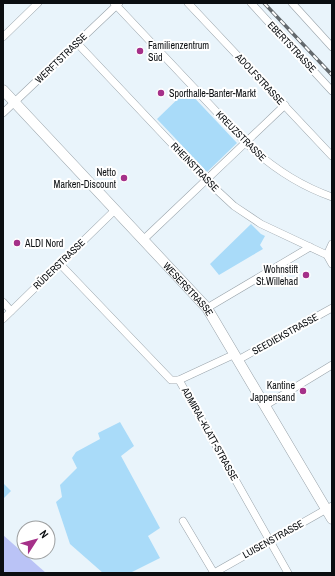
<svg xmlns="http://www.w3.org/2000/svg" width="335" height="576" font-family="'Archivo Narrow',sans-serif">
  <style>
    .green { fill: #a9dbf9 }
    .water { fill: #bac3f6 }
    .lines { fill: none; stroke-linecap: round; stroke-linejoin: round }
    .street-casing { stroke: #99a3aa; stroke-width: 8 }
    .secondary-casing { stroke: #99a3aa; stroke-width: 11 }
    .street { stroke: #fff; stroke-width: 7 }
    .secondary { stroke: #fff; stroke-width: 10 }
    .rail-casing { stroke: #63696d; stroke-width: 3.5 }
    .rail { stroke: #fff; stroke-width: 2; stroke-dasharray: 6; stroke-linecap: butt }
    .poi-dot { fill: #a53089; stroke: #fff; stroke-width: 1.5 }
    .labels { text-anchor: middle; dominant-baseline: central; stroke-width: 4; stroke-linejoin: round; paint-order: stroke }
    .poi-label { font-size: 10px; fill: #0b0e11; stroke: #fff; text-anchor: start }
    .street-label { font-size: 10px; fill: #0b0e11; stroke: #fff }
  </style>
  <rect width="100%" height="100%" fill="#e9f4fb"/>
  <g class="green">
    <polygon points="187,90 237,143 207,172 157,119"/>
    <polygon points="251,224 261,234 265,236 260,245 263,249 219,275 210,264"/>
    <polygon points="120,422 134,446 121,456 160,528 148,536 160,558 130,573 103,573 70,544 56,502 62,497 60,485 77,468 72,458 76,452 100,439 98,433"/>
    <polygon points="3,483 11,491 3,499"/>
  </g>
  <polygon class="water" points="3,535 46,573 3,573"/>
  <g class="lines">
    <g class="street-casing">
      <g id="street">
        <path d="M114,3L245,142C271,167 298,185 332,197"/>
        <polyline points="188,3 332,156"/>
        <polyline points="251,3 332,91"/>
        <polyline points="292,3 332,47"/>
        <polyline points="3,37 38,3"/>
        <polyline points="77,43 206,180 234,206 261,224 327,255 332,264"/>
        <polyline points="3,113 119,3"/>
        <polyline points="143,240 285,105"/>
        <polyline points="327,255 332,244"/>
        <polyline points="60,264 171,380 179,380 288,573"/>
        <polyline points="3,302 11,311"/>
        <polyline points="207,308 310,247"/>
        <polyline points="3,319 115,210"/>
        <polyline points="238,360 332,308"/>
        <polyline points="179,380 235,354"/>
        <polyline points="266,405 332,365"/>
        <polyline points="183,521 214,573"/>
        <polyline points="214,573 332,506"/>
      </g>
    </g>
    <g class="secondary-casing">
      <g id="secondary">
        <path id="s1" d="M3,90L207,308L332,519"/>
      </g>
    </g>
    <use href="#street" class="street"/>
    <use href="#secondary" class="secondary"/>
    <g class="rail-casing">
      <polyline id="rail" points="264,3 332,75"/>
    </g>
    <use href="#rail" class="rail"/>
  </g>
  <g class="poi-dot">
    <circle cx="140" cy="51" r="4"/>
    <circle cx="161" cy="93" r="4"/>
    <circle cx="124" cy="178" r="4"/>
    <circle cx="17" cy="243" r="4"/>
    <circle cx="306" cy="275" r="4"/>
    <circle cx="303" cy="391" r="4"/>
  </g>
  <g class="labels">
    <g class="poi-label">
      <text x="148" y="45">Familienzentrum<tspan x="148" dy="12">Süd</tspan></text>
      <text x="169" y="93">Sporthalle-Banter-Markt</text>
      <text x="116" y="172" text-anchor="end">Netto<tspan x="116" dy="12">Marken-Discount</tspan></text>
      <text x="25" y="243">ALDI Nord</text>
      <text x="298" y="269" text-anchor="end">Wohnstift<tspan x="298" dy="12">St.Willehad</tspan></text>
      <text x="295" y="385" text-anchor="end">Kantine<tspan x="295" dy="12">Jappensand</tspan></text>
    </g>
    <g class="street-label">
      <text transform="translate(292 47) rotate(47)">EBERTSTRASSE</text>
      <text transform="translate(61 58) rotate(-44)">WERFTSTRASSE</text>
      <text transform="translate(260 79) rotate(47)">ADOLFSTRASSE</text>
      <text transform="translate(241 136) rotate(45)">KREUZSTRASSE</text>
      <text transform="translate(195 167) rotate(46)">RHEINSTRASSE</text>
      <text transform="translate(59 264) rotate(-44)">RÜDERSTRASSE</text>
      <text stroke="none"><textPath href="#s1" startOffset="272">WESERSTRASSE</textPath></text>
      <text transform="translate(285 334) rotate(-29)">SEEDIEKSTRASSE</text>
      <text transform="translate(210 434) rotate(61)">ADMIRAL-KLATT-STRASSE</text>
      <text transform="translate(273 539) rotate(-29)">LUISENSTRASSE</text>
    </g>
  </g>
  <rect width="335" height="576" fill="none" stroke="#0b0e11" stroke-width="8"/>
  <g transform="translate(36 540) rotate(54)"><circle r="19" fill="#ffffff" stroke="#9d9fa0"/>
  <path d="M0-3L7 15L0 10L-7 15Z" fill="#a53089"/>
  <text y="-6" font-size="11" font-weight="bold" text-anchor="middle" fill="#0b0e11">N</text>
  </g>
</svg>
